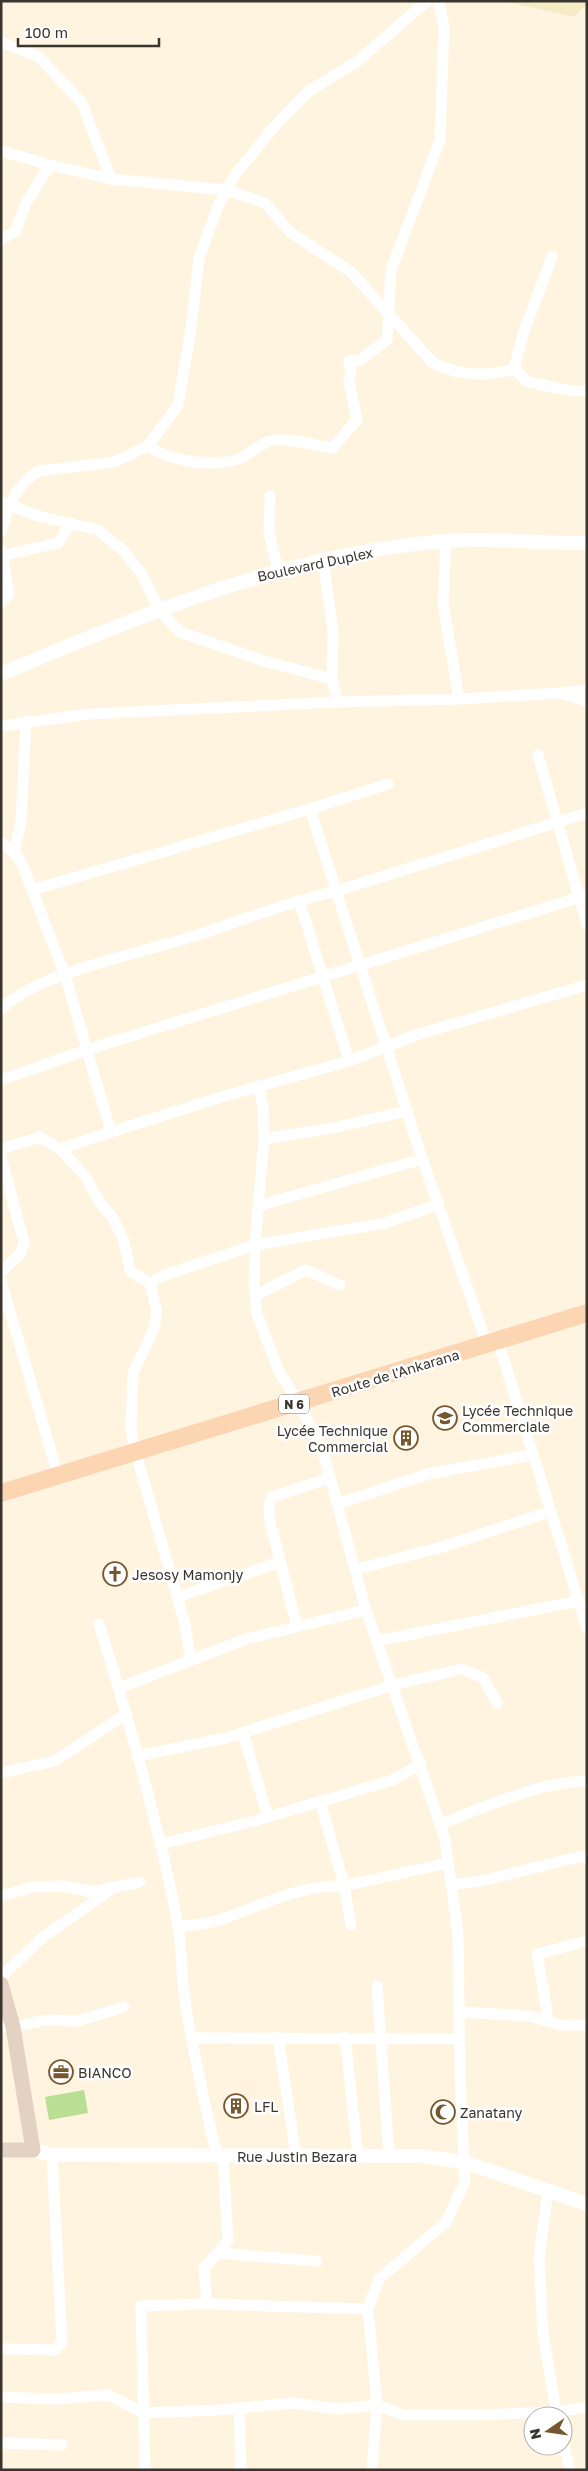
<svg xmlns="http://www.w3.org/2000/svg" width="588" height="2471" font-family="'Golos Text',sans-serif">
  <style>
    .green { fill: #b9df94 }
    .sand { fill: #f5ecc6 }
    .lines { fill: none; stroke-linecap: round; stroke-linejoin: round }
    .minor { stroke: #fff; stroke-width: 11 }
    .tertiary { stroke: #fff; stroke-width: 14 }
    .secondary { stroke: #e3d1c2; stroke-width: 15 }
    .primary { stroke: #fcd5b2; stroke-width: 18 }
    .labels { text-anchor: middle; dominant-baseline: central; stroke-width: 5; stroke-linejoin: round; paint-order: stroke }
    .shield { fill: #fff; stroke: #75726d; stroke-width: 1 }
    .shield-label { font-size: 12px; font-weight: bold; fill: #3a352e }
    .street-label { font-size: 14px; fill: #3a352e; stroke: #fff }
    .poi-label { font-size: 14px; fill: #3a352e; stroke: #fff; text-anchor: start }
  </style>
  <rect width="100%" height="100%" fill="#fff4e0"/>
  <polygon class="green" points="84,2090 88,2113 49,2120 45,2097"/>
  <polygon class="sand" points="502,1 586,1 587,4 574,17"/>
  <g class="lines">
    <g class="minor">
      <polyline points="1,42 39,57 82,103 111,179"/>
      <path d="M1,151L50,165L111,179L227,190L265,203L291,233L351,272L433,363C461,376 485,377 514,369L528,382L572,391H587"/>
      <polyline points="1,239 15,232 26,203 50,165"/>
      <polyline points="514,369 524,331 552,257"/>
      <path d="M148,446C171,461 214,469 241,458C251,454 260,443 271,441C286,437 317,446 332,448L357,420L349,382L351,373L349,361H359L387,340L391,270L440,140L444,26L438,1"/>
      <polyline points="270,496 269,532 278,571"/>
      <polyline points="1,502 38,516 98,530 124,551 141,573 160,611 180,632 264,661 332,679"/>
      <path d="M1,532C7,508 16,484 39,471L114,462L148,446L178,405L191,328L199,258L218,206L235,175L273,128L309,91L358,61L427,1"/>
      <polyline points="446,541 443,603 459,699"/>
      <polyline points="1,556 58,543 71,523"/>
      <polyline points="323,560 333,631 332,679 338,702"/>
      <polyline points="1,602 9,594 1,550"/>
      <polyline points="567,692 587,691"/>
      <polyline points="1,726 89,714 338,702 459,699 561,693 587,701"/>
      <polyline points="538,755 587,924"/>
      <polyline points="388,784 310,809 420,1152 487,1344"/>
      <polyline points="1,842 14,852 22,864 65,975 111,1132 221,1097 349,1061 419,1034 587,985"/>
      <polyline points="14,852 21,822 26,721"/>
      <polyline points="32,890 310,809"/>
      <polyline points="299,900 349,1061"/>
      <path d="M1,1009C40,972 135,955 188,938C238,922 285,903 336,891L587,813"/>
      <polyline points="1,1080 86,1050 587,895"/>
      <polyline points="259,1086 263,1107 264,1139 255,1245 254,1284 257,1314 279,1372 299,1402 325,1459 366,1610 445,1839 458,1933 460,2076 465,2182 446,2222 379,2279 368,2309 377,2405 372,2470"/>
      <polyline points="264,1139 337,1127 407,1111"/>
      <polyline points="1,1149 40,1137 60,1149 111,1132"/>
      <polyline points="60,1149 85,1176 99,1201 114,1220 123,1239 131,1272 150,1283 162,1276 255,1245 385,1223 439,1204"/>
      <polyline points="1,1158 24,1242 20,1254 1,1272"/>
      <polyline points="258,1206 423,1159"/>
      <polyline points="1,1281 58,1475"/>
      <polyline points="150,1283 157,1312 154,1329 133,1373 131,1429 135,1450 184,1620 191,1660"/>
      <polyline points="256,1295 306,1270 340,1285"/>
      <polyline points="498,1341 587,1628"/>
      <polyline points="338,1504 428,1474 532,1455"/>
      <polyline points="357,1569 442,1547 549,1512"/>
      <polyline points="178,1597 280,1562"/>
      <path d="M99,1624C130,1723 158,1823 178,1924C182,1949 181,1975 185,2000C192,2050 204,2099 215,2148L223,2157L228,2241L204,2268L207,2304L368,2309"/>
      <polyline points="297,1626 270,1522 269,1506 272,1497 330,1478"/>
      <polyline points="377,1641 578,1601"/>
      <polyline points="119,1688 246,1639 366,1610"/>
      <polyline points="243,1733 268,1817"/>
      <polyline points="137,1756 226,1738 393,1685 462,1669 483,1678 497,1703"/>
      <polyline points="1,1773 55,1761 126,1714"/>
      <polyline points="320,1801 343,1881 351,1925"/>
      <path d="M440,1824C487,1807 537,1782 587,1781"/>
      <polyline points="161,1844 254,1821 393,1780 421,1764"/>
      <polyline points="451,1885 481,1881 582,1856 587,1859"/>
      <polyline points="1,1896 32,1887 64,1886 92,1892 140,1882"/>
      <path d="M178,1927C191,1925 205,1924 217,1921C258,1907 300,1884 344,1886L448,1863"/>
      <polyline points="1,1977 43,1937 109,1891"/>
      <polyline points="377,1986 389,2156"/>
      <polyline points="459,2012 530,2016 561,2025 587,2025"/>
      <polyline points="545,2020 547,2010 537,1954 587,1941"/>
      <polyline points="1,2026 13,2027 45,2020 78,2021 124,2007"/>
      <polyline points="278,2037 296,2156"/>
      <polyline points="345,2037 358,2156"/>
      <polyline points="191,2038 459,2039"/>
      <polyline points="548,2190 539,2257 543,2333 557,2416"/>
      <polyline points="217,2253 317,2261"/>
      <polyline points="1,2349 55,2350 62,2343 52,2155"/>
      <polyline points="1,2397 56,2399 109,2395 143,2413 218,2410 294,2403 338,2409 377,2405 404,2415 477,2415 556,2412 587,2407"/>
      <polyline points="239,2408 241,2470"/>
      <polyline points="563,2441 570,2470"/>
      <polyline points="1,2443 62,2445"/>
      <polyline points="145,2470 141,2306 207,2304"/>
    </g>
    <g class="tertiary">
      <path d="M1,674C144,614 290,553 446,541C493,537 540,544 587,543"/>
      <polyline points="33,2150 52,2155 420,2156 464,2162 587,2204"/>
    </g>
    <polyline class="secondary" points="1,1984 13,2027 33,2150 1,2150"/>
    <polyline class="primary" points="1,1493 587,1313"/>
  </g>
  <defs>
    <g id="school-ring" transform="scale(1.25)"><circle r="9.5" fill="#fff" stroke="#77572d" stroke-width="1.5"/><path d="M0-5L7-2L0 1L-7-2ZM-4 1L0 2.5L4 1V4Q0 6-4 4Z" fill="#77572d"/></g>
    <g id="building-ring" transform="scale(1.25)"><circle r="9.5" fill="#fff" stroke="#77572d" stroke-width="1.5"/><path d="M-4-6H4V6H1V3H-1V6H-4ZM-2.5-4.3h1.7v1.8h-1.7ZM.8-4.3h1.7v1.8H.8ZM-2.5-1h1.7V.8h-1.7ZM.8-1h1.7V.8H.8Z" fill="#77572d"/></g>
    <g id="church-ring" transform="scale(1.25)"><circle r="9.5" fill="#fff" stroke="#77572d" stroke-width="1.5"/><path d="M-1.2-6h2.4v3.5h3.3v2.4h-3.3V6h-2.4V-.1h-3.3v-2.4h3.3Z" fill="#77572d"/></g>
    <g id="office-ring" transform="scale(1.25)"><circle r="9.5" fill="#fff" stroke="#77572d" stroke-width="1.5"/><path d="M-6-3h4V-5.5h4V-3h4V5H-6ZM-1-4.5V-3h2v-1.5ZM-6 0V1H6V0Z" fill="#77572d"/></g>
    <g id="mosque-ring" transform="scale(1.25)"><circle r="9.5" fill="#fff" stroke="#77572d" stroke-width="1.5"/><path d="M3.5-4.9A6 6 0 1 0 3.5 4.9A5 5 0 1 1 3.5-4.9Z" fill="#77572d"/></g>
  </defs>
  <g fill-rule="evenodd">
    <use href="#school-ring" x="445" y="1418"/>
    <use href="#building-ring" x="406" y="1438"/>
    <use href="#church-ring" x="115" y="1574"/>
    <use href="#office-ring" x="61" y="2072"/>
    <use href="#building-ring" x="236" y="2106"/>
    <use href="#mosque-ring" x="443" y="2112"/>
  </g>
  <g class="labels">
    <rect class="shield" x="279" y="1394.5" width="30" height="19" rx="4"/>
    <g class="shield-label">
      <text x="294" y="1404">N 6</text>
    </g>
    <g class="street-label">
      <text transform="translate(315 564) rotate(-12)">Boulevard Duplex</text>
      <text transform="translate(395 1373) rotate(-17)">Route de l'Ankarana</text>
      <text x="297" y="2156">Rue Justin Bezara</text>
    </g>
    <g class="poi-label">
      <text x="462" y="1410">Lycée Technique<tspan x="462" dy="16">Commerciale</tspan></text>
      <text x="388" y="1430" text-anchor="end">Lycée Technique<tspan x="388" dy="16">Commercial</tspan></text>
      <text x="132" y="1574">Jesosy Mamonjy</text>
      <text x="78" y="2072">BIANCO</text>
      <text x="254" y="2106">LFL</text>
      <text x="460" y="2112">Zanatany</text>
    </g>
  </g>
  <rect width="588" height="2471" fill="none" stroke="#3a352e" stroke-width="5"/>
  <g transform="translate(548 2431) rotate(257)"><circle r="24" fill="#ffffff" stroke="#b0aeab"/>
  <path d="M0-4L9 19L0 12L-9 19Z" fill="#77572d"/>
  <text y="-8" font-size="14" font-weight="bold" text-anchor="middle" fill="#3a352e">N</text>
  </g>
  <path d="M18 38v8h141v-8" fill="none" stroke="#3a352e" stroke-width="2.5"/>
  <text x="25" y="38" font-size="15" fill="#3a352e" stroke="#ffffff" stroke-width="4" paint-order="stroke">100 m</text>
</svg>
